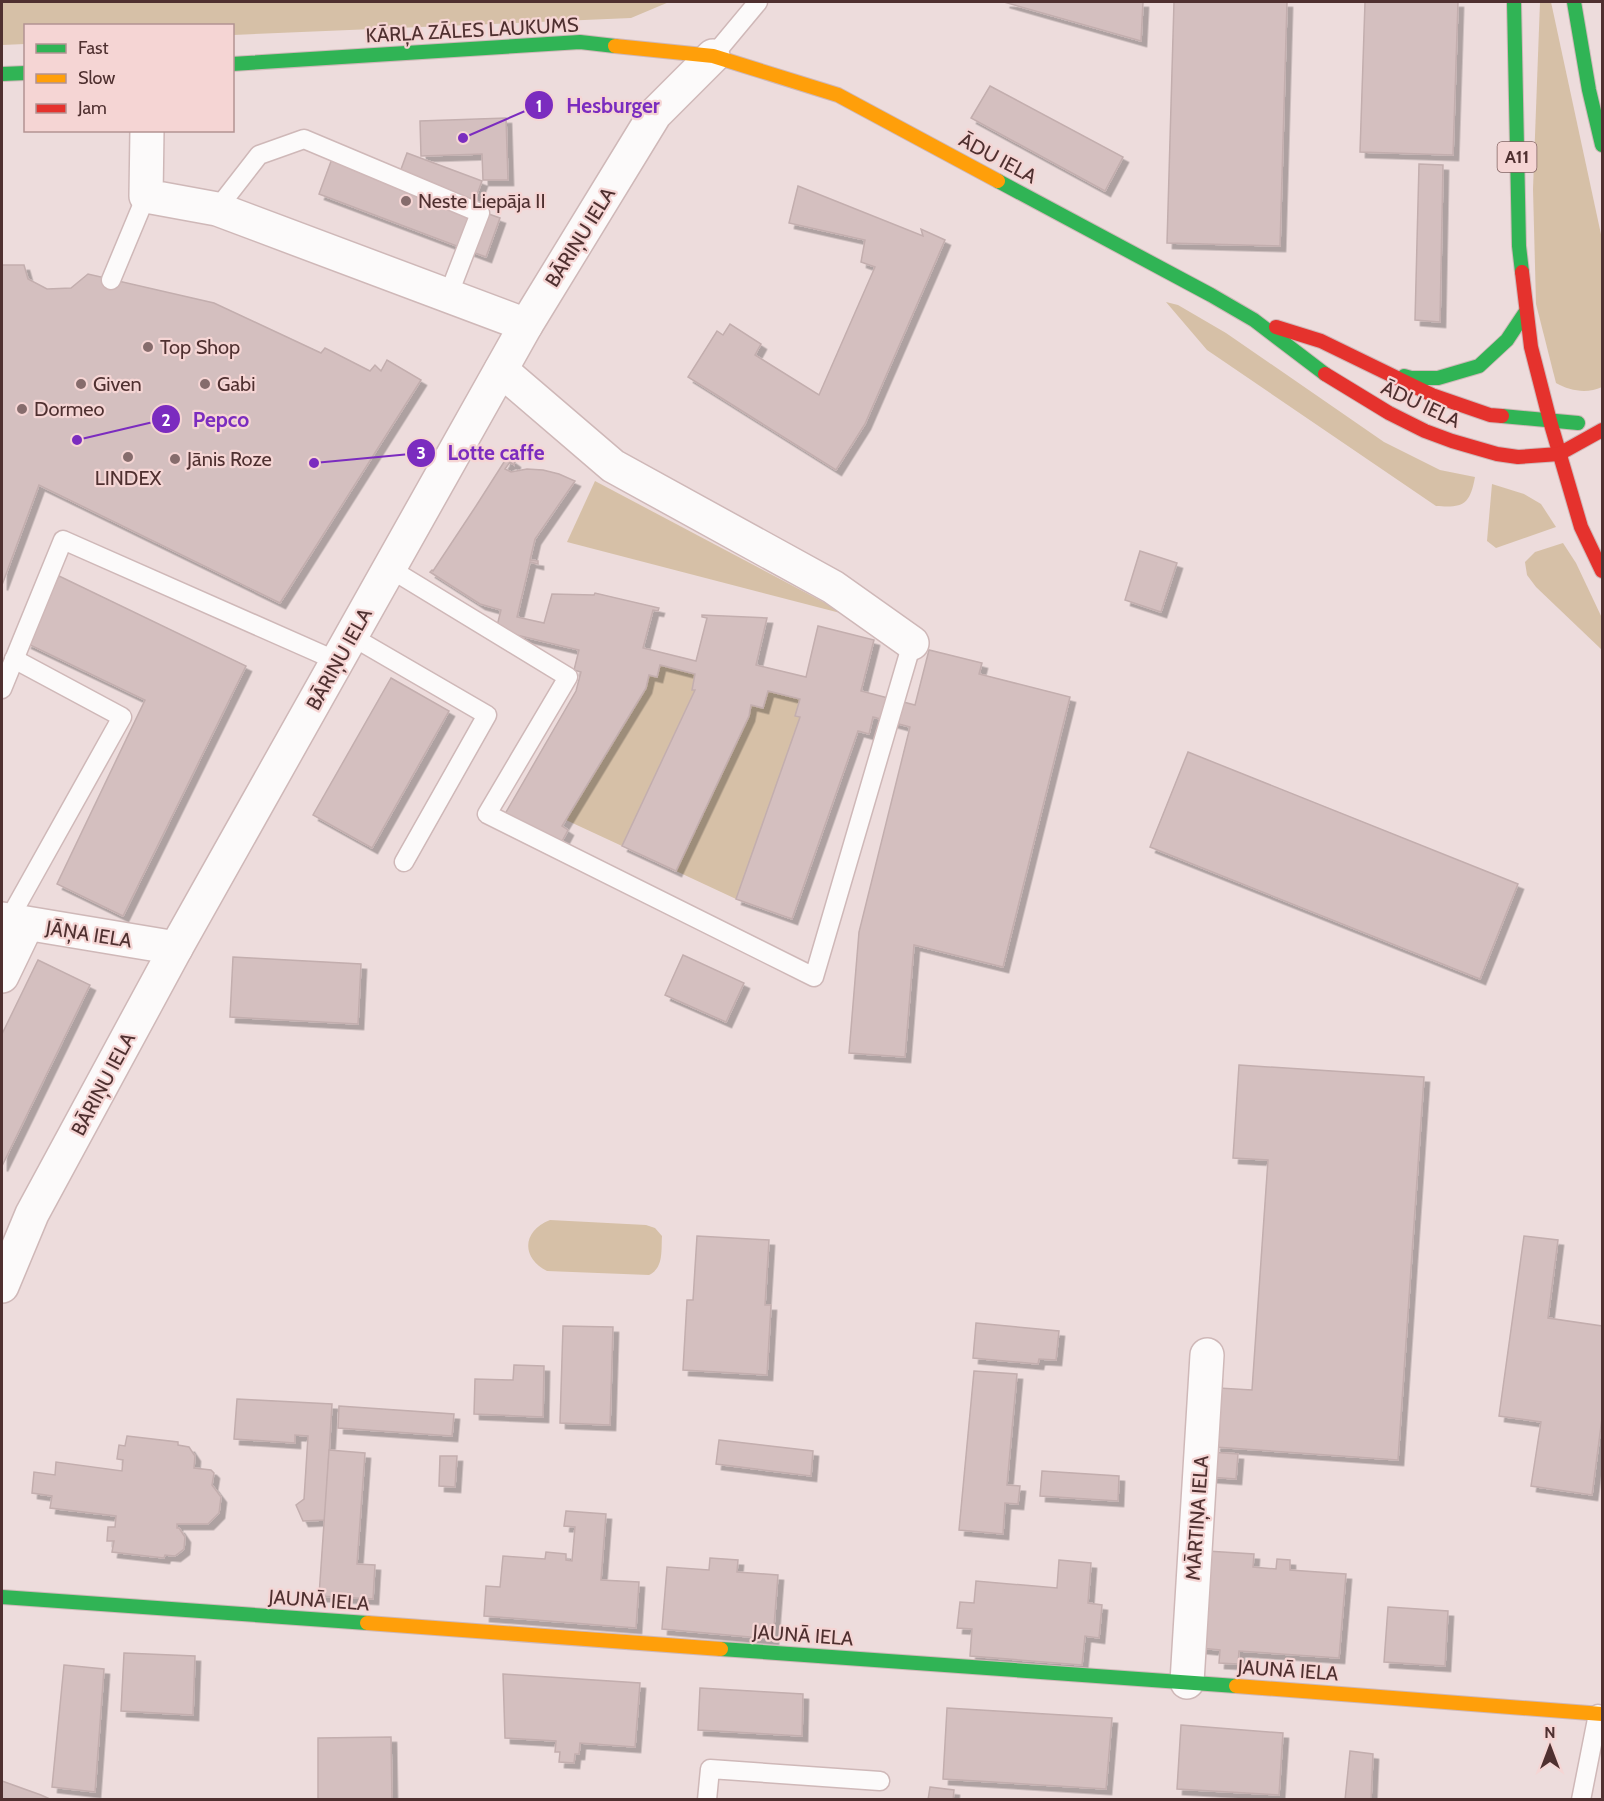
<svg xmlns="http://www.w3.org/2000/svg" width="1604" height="1801" font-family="Cabin,sans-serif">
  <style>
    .green { fill: #d6c0a7 }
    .building { fill: #d4bfbf; stroke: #c3aeae; stroke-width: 1.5; filter: url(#shadow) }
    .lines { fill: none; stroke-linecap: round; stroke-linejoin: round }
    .lane-casing { stroke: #cfb8b8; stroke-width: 21 }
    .street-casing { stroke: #cfb8b8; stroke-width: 36 }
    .fast-casing { stroke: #cfb8b8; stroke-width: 16 }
    .slow-casing { stroke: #cfb8b8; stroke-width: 16 }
    .jam-casing { stroke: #cfb8b8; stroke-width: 16 }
    .lane { stroke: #fcfafa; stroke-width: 18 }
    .street { stroke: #fcfafa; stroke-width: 33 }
    .fast { stroke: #30b455; stroke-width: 14 }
    .slow { stroke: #ff9f0a; stroke-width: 14 }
    .jam { stroke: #e5322d; stroke-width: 14 }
    .poi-dot { fill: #866c6c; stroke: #f5d5d4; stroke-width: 2 }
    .labels { text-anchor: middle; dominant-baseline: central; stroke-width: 4.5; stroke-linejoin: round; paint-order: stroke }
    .shield { fill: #f5d5d4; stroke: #816261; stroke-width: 1.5 }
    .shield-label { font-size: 18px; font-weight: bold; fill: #4f3030 }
    .street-label { font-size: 20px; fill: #4f3030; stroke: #f5d5d4 }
    .poi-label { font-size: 20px; fill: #4f3030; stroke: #f5d5d4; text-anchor: start }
    .leader { fill: none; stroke: #7b2cbf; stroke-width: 2 }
    .callout-dot { fill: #7b2cbf; stroke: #f5d5d4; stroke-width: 2 }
    .mark-label { font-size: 18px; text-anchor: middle; font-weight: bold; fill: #fff }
    .callout-label { font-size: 21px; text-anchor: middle; font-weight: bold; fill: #7b2cbf; stroke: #f5d5d4; stroke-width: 4.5; stroke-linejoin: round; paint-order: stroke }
  </style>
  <defs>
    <filter id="shadow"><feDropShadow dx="5.5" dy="5.5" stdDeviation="0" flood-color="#0004"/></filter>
  </defs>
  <rect width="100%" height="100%" fill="#eddcdc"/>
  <g class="green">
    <polygon points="2,2 669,2 631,18 233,35 232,26 26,26 25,44 2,45"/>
    <path d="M1540,2H1551L1602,239V387C1587,394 1570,391 1556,383L1536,304L1533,189Z"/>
    <path d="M1166,302L1178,305L1226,333L1384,442L1440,470L1475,477C1470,505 1463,508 1436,506L1207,350Z"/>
    <polygon points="595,481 848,615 567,542"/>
    <polygon points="1492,484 1524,494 1541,504 1556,527 1496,548 1487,541"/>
    <polygon points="1563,543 1576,563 1602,618 1602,650 1536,587 1527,575 1525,562 1535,552"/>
    <polygon points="660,665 695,674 692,689 695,690 622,846 566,820 646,688 649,675 657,677"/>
    <polygon points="768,691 800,699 796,716 800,717 736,899 676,871 749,716 751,705 763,708"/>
    <path d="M550,1220L646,1225L655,1228L662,1236C661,1250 664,1268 649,1275L547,1271C521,1258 522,1231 550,1220Z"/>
  </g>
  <g class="building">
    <polygon points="1004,2 1143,2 1141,41"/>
    <polygon points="1174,2 1287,2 1280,246 1167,243"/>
    <polygon points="1365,2 1458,2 1453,155 1360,152"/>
    <polygon points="990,86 1123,157 1105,191 971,118"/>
    <polygon points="506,118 508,180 483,180 482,154 421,156 420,121"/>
    <polygon points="407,153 482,181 472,208 500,218 486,257 319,194 333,156 397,180"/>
    <polygon points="1419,164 1443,165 1440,322 1415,320"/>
    <polygon points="798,186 923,236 921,229 945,240 865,424 836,470 688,377 717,331 723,335 730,324 761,344 755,355 819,395 875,267 861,262 865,240 789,223"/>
    <polygon points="2,265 24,265 28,279 47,289 71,288 88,274 214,303 321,353 325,348 370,371 375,365 381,371 387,360 421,380 280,603 39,485 2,585"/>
    <polygon points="507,456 515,462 514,465 510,462 505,469 511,472 527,469 543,470 559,474 575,481 535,539 530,560 538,561 538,564 530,562 517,617 544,623 552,594 594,595 595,593 659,608 658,611 653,610 643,648 696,661 707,618 702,617 702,615 767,618 756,665 806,677 818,626 874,640 861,691 915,705 929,650 982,663 979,674 1070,697 1003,967 914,945 905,1057 849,1053 859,932 910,727 873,717 869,734 858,731 792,919 736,899 800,717 795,716 800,699 768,691 763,708 751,705 749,716 676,871 622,846 695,690 692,690 695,674 660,665 657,677 649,675 646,688 562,826 568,830 559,847 505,814 576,691 581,672 574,670 579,650 496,630 501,610 480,604 430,572 432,570 433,571 476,506 506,459 505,459"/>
    <polygon points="1140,551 1177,563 1161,612 1125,600"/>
    <polygon points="59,576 246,666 123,916 57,884 145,700 26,643"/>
    <polygon points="391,678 449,711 372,848 313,815"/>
    <polygon points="1188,752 1518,884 1480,979 1150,847"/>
    <polygon points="683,955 744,983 726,1022 665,995"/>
    <polygon points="233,957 361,964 358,1024 230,1017"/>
    <polygon points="38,960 90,985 2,1166 2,1034"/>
    <polygon points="1239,1065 1424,1077 1398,1460 1215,1447 1219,1388 1252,1390 1268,1160 1233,1158"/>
    <polygon points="697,1236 769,1240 765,1305 771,1305 767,1375 683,1370 687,1300 693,1300"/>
    <polygon points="1524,1236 1558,1240 1548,1318 1602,1326 1602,1418 1592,1495 1531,1486 1541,1422 1499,1416"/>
    <polygon points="976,1323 1059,1331 1056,1360 1039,1359 1038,1364 973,1358"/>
    <polygon points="563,1326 613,1327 610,1425 560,1423"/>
    <polygon points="514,1365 544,1366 543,1417 474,1414 475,1379 513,1380"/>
    <polygon points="974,1371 1017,1374 1007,1485 1020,1486 1018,1504 1005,1503 1003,1534 959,1530"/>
    <polygon points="237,1399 332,1404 325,1520 303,1521 296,1505 304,1499 308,1436 295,1435 295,1443 234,1439"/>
    <polygon points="339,1406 454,1414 452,1436 338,1428"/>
    <polygon points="127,1436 178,1442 178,1445 189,1447 195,1456 194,1468 211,1470 214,1473 212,1485 221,1497 219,1513 208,1524 177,1524 177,1528 179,1528 185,1537 184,1549 175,1556 165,1555 164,1558 112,1552 114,1541 107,1541 108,1527 115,1527 116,1516 50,1508 52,1496 32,1493 34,1472 55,1475 56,1462 122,1471 123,1460 117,1459 119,1445 125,1446"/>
    <polygon points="719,1440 813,1451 811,1476 716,1464"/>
    <polygon points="329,1450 365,1453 357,1564 375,1565 373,1599 319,1596"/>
    <polygon points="1210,1452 1238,1454 1236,1479 1209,1477"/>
    <polygon points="440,1456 457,1456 455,1487 439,1486"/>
    <polygon points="1042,1471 1119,1476 1118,1501 1040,1496"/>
    <polygon points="566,1511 606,1514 601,1580 639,1582 636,1628 484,1616 486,1586 500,1587 503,1556 545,1559 546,1552 566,1554 566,1560 572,1561 575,1527 564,1526"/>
    <polygon points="1207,1551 1254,1554 1253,1567 1276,1569 1277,1559 1290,1560 1290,1570 1346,1574 1339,1658 1239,1651 1238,1664 1219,1663 1220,1650 1200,1648"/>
    <polygon points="710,1558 738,1560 737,1572 778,1575 773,1639 662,1629 667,1567 709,1570"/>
    <polygon points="1059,1560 1091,1563 1088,1603 1102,1605 1099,1638 1085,1636 1082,1665 970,1656 972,1629 957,1628 960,1602 974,1603 976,1581 1057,1588"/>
    <polygon points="1388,1607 1448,1611 1445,1666 1384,1662"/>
    <polygon points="124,1653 195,1656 193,1715 121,1711"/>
    <polygon points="64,1665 104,1669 95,1792 52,1787"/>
    <polygon points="503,1674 640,1683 635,1747 580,1743 579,1754 575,1754 574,1763 559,1762 560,1752 555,1752 556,1741 505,1738"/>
    <polygon points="700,1688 803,1694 802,1736 698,1730"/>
    <polygon points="947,1708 1112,1718 1106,1789 943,1779"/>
    <polygon points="1181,1725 1283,1733 1279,1795 1177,1789"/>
    <polygon points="391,1737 392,1800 318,1800 318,1738"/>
    <polygon points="1350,1751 1373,1754 1371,1800 1345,1800"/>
    <polygon points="2,1781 41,1795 52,1800 2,1800"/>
    <polygon points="930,1787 954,1790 953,1800 928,1800"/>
  </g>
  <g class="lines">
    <g class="lane-casing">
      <g id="lane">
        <polyline points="713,56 758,2"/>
        <polyline points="217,209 259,155 304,139 480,213 448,296"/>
        <polyline points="111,280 146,196"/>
        <polyline points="389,568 568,677 487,814 814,977 912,643"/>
        <polyline points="351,636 487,715 404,862"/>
        <polyline points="2,689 63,540 337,661"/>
        <polyline points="8,921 122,717 14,659"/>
        <polyline points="707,1800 710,1769 880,1781"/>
        <polyline points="1581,1800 1598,1714"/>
      </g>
    </g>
    <g class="street-casing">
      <g id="street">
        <polyline points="147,130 146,196 217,209 526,325"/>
        <polyline points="501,370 613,466 833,587 912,643"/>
        <polyline points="2,919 176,948"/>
        <polyline points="2,976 27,924"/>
        <polyline points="2,1286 32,1214 176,948 526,325 655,114 713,56"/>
        <polyline points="1187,1682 1207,1355"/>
      </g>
    </g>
    <g class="fast-casing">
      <g id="fast">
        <polyline points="1514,2 1519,246 1522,272"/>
        <polyline points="1574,2 1589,90 1602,145"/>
        <polyline points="232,64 580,42 615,46"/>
        <polyline points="2,74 26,73"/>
        <polyline points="998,181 1211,295 1254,320 1325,374"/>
        <polyline points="1404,376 1411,378 1438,378 1479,366 1507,340 1525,313"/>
        <polyline points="1502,416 1578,423"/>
        <polyline points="2,1597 367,1623"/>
        <polyline points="721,1649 1236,1686"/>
      </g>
    </g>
    <g class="slow-casing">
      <g id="slow">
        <polyline points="615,46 713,56 838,95 998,181"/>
        <polyline points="367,1623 721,1649"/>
        <polyline points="1236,1686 1602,1714"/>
      </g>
    </g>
    <g class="jam-casing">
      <g id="jam">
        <polyline points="1522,272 1531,347 1550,421 1581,527 1602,571"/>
        <polyline points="1276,327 1321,341 1432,395 1490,415 1502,416"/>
        <polyline points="1325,374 1389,413 1425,431 1452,441 1497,454 1518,457 1559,454 1602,430"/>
      </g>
    </g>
    <use href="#lane" class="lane"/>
    <use href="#street" class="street"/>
    <use href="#fast" class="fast"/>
    <use href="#slow" class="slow"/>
    <use href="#jam" class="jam"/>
  </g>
  <g class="poi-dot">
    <circle cx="406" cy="201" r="6"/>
    <circle cx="148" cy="347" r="6"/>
    <circle cx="81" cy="384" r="6"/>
    <circle cx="205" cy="384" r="6"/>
    <circle cx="22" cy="409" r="6"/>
    <circle cx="128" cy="457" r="6"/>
    <circle cx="175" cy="459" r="6"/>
  </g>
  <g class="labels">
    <rect class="shield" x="1497.5" y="142" width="39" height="30" rx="4.5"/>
    <g class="shield-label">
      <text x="1517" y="157">A11</text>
    </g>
    <g class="street-label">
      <text transform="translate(472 30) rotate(-3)">KĀRĻA ZĀLES LAUKUMS</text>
      <text transform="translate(998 158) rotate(28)">ĀDU IELA</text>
      <text transform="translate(580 237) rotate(-58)">BĀRIŅU IELA</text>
      <text transform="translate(1421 404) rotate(25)">ĀDU IELA</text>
      <text transform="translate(339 659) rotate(-61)">BĀRIŅU IELA</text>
      <text transform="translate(89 934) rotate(9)">JĀŅA IELA</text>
      <text transform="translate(103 1084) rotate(-62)">BĀRIŅU IELA</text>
      <text transform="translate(1197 1518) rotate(-86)">MĀRTIŅA IELA</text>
      <text transform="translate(319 1600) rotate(4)">JAUNĀ IELA</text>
      <text transform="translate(803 1635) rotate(4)">JAUNĀ IELA</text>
      <text transform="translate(1288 1670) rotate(4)">JAUNĀ IELA</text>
    </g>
    <g class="poi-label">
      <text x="418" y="201">Neste Liepāja II</text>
      <text x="160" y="347">Top Shop</text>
      <text x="93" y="384">Given</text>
      <text x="217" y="384">Gabi</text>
      <text x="34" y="409">Dormeo</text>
      <text x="187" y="459">Jānis Roze</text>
      <text x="128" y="478" text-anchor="middle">LINDEX</text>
    </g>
  </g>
  <path class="leader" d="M463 138L539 105M77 440L166 419M314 463L421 453"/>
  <g class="callout-dot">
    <circle cx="463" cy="138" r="6"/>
    <circle cx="77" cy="440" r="6"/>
    <circle cx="314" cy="463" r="6"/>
    <circle cx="539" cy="105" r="15"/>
    <circle cx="166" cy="419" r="15"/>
    <circle cx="421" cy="453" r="15"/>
  </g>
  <g class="mark-label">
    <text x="539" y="112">1</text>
    <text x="166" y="426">2</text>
    <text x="421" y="459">3</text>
  </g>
  <g class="callout-label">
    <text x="613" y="113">Hesburger</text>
    <text x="221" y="427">Pepco</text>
    <text x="496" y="460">Lotte caffe</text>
  </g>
  <rect width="1604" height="1801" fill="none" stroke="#4f3030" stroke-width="6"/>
  <rect x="24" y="24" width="210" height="108" fill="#f5d5d4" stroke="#b39392" stroke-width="1.5"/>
  <rect x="36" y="44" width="30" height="9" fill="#30b455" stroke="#b39392" stroke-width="1.5"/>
  <text x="78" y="54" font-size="18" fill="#4f3030">Fast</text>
  <rect x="36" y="74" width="30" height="9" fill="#ff9f0a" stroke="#b39392" stroke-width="1.5"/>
  <text x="78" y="84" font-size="18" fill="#4f3030">Slow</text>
  <rect x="36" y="104" width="30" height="9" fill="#e5322d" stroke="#b39392" stroke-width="1.5"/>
  <text x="78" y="114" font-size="18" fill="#4f3030">Jam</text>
  <g transform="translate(1550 1747)" stroke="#f5d5d4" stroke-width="4.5" paint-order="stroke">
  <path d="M0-4.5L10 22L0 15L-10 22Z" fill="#4f3030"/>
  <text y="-9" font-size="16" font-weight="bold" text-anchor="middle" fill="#4f3030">N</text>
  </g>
</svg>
